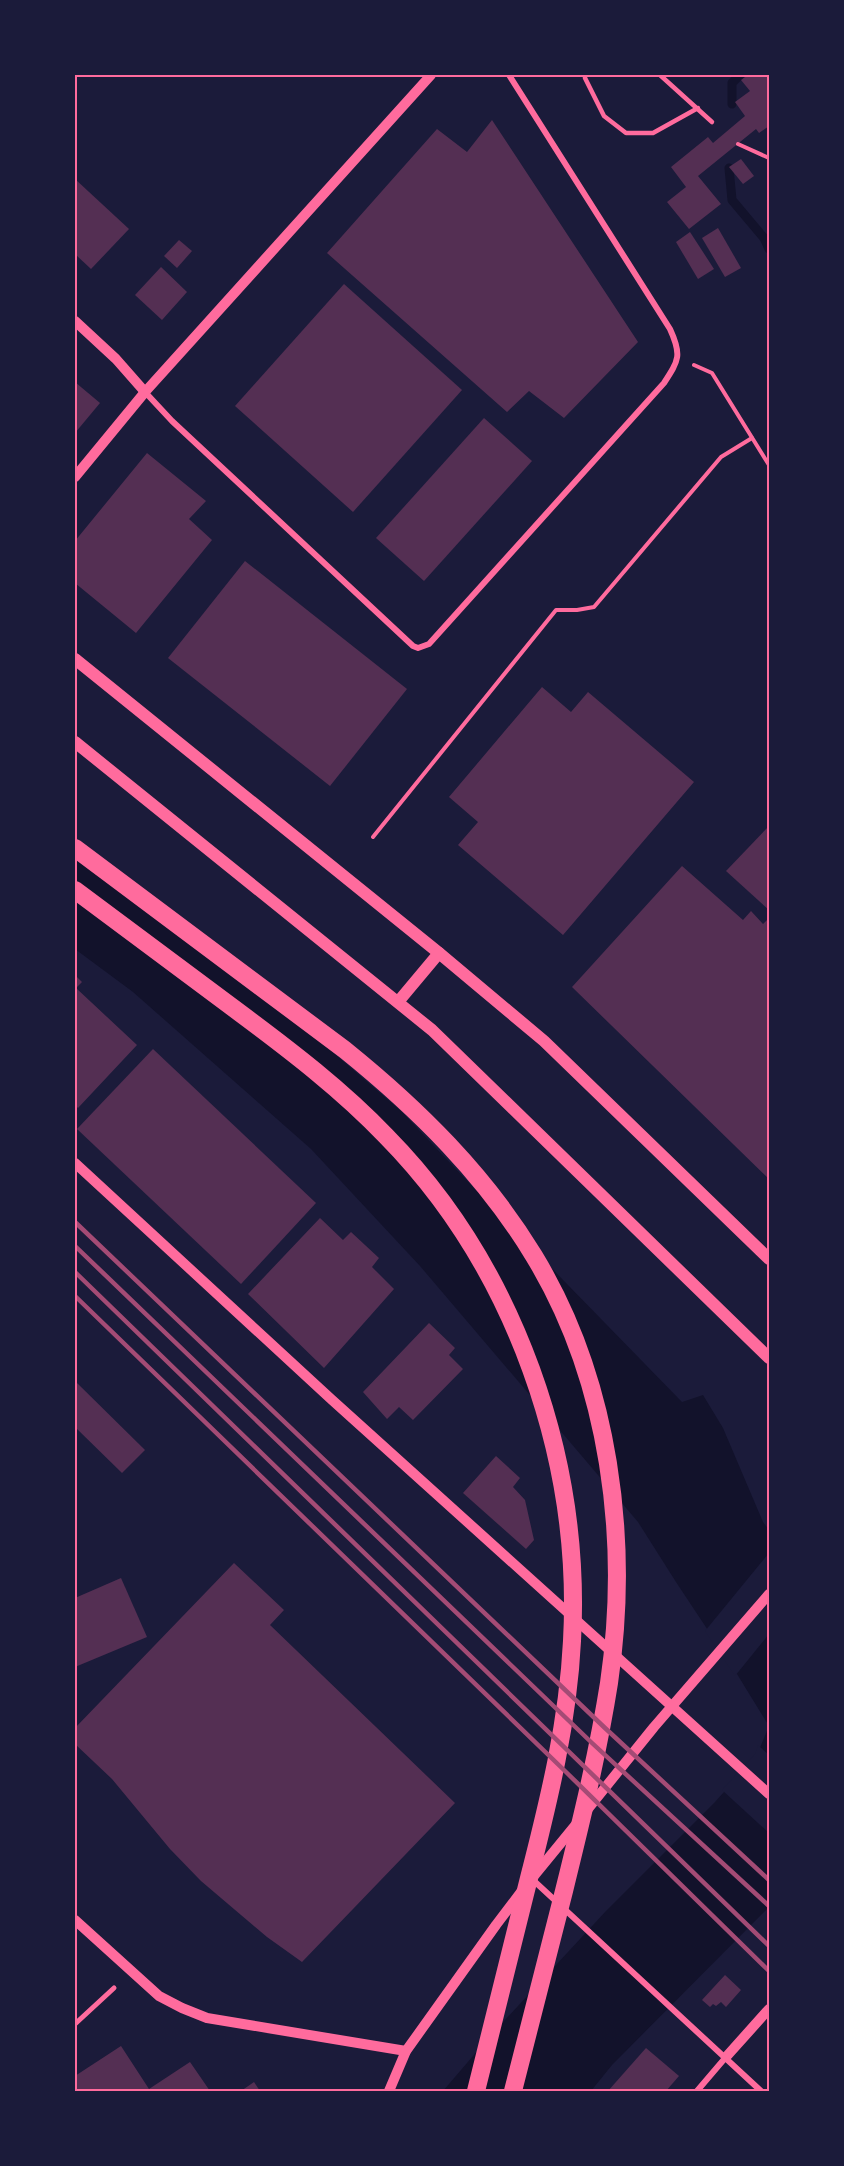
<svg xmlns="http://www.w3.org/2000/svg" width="844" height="2166" font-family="'DM Sans',sans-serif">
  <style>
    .water { fill: #12122b }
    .pier { fill: #1b1b3a }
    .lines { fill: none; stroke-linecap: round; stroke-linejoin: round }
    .stream { stroke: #12122b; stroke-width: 9 }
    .building { fill: #542f53 }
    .path { stroke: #ff6b9d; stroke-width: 4 }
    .service { stroke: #ff6b9d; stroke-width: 4.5 }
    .pedestrian { stroke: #ff6b9d; stroke-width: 5 }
    .minor { stroke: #ff6b9d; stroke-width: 6 }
    .tertiary { stroke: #ff6b9d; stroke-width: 10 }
    .secondary { stroke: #ff6b9d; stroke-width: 12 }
    .motorway { stroke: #ff6b9d; stroke-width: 18 }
    .rail { stroke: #a44b75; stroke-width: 4.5 }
    .neatline { fill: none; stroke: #ff6b9d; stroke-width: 2 }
  </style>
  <rect width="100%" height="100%" fill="#1b1b3a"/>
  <polygon class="water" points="75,849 322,1043 401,1111 489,1204 682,1402 703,1395 723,1428 763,1522 769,1530 769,1907 612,2065 591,2091 443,2091 491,2035 606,1911 715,1802 757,1755 769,1726 737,1674 676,1582 638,1522 420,1266 311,1149 133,992 75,949"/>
  <g class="pier">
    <polygon points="769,1553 769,1634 735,1676 705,1631"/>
    <polygon points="758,1745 769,1755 769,1833 722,1790 755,1754"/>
  </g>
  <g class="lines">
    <g class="stream">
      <polyline points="732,104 732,83 740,75"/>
      <polyline points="729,168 732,200 764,238 769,249"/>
    </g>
  </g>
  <g class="building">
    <polygon points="748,75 769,75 769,126 759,133 756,129 698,176 721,204 689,229 667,202 686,187 671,167 708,137 713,143 745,116 735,102 750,91 741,80"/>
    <polygon points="492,120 638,342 564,418 529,391 507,412 327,253 437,129 467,152"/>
    <polygon points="741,159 754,176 743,184 729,167"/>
    <polygon points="75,179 129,229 91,269 75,254"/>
    <polygon points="718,228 741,268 725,277 702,238"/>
    <polygon points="690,232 714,269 698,279 676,242"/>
    <polygon points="179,240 192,251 177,268 164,256"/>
    <polygon points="161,267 187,292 162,320 135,295"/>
    <polygon points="344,284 462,390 353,512 235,406"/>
    <polygon points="75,382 100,403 75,433"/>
    <polygon points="484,418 532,461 424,581 376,538"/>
    <polygon points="147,453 206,501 189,519 212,540 136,633 75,583 75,541"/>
    <polygon points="245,561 407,689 330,786 168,658"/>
    <polygon points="542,687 571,712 588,692 694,782 563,935 458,845 478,822 449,797"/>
    <polygon points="769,826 769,910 726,871"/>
    <polygon points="682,866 743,920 751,911 763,924 769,918 769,1179 572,987"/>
    <polygon points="75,975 82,982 76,988 137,1045 78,1108 75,1105"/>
    <polygon points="153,1049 316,1203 241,1284 77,1129"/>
    <polygon points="320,1218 343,1240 351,1232 379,1258 372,1267 394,1289 324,1368 248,1294"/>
    <polygon points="429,1323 455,1348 449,1355 463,1369 413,1420 399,1407 387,1419 363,1392"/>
    <polygon points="75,1381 145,1450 122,1473 75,1427"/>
    <polygon points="496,1456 520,1478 513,1487 525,1500 534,1540 526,1549 463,1493"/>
    <polygon points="234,1563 284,1610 270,1625 455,1803 302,1962 267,1937 201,1881 170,1849 112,1779 75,1744 75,1728"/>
    <polygon points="121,1578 147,1637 75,1667 75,1598"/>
    <polygon points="725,1975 741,1990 726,2007 721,2002 716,2006 713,2004 710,2007 702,2000"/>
    <polygon points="121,2046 149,2089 190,2062 210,2091 75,2091 75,2076"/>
    <polygon points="646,2048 679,2076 666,2091 608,2091"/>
    <polygon points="254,2082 260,2091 241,2091"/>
  </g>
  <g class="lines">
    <g class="path">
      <polyline points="738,144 769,158"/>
      <polyline points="694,365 712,373 769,465"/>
      <polyline points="373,837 556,610 577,610 594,607 721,457 752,438"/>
    </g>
    <g class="service">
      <polyline points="585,75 585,78 604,116 626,133 653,133 698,108"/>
      <polyline points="660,75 712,122"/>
    </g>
    <polyline class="pedestrian" points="75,2024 114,1988"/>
    <g class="minor">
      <path d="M145,392L172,421L413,646L418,648L429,644L664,383C679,360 682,355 670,329L509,75"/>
      <polyline points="533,1880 761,2091"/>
      <polyline points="697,2091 726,2057"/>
    </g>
    <g class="tertiary">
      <polyline points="75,321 116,359 145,392"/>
      <polyline points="75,477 145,392 431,75"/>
      <polyline points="75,1163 331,1399 769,1794"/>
      <polyline points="587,1810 654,1727 769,1594"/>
      <polyline points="533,1877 578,1822"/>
      <polyline points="75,1920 159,1996 182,2008 207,2018 406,2051"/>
      <polyline points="726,2057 769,2009"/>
      <polyline points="389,2091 406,2051 496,1925 521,1892"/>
    </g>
    <g class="secondary">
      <polyline points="75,659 439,953 544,1041 769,1259"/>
      <polyline points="75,742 432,1030 769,1358"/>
      <polyline points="398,1002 439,953"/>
    </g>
    <g class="motorway">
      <path d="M75,848L345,1050C418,1109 485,1175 534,1256C610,1381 630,1540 609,1683C598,1753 581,1822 564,1891C547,1957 530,2024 513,2091"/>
      <path d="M75,890C130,931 185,972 240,1013C291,1051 342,1090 386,1136C515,1267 582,1459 572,1641C568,1722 549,1800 529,1878C511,1949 493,2020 476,2091"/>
    </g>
    <g class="rail">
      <polyline points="75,1222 605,1728 769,1880"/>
      <polyline points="75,1246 592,1743 769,1906"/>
      <polyline points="75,1272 769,1946"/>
      <polyline points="75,1296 566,1772 769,1971"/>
    </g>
  </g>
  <rect width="844" height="2166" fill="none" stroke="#1b1b3a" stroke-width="153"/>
  <rect x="76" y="76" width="692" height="2014" class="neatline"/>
</svg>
